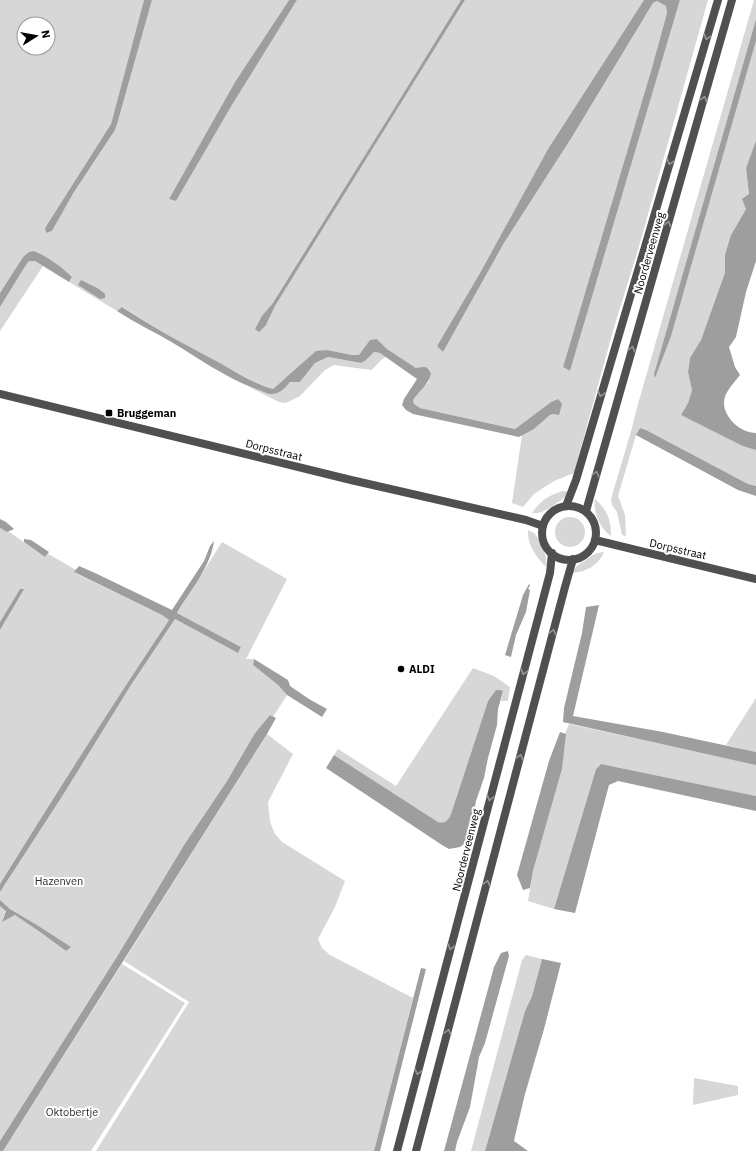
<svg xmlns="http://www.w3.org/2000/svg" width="756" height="1151" font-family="'IBM Plex Sans',sans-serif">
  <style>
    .green { fill: #d7d7d7; fill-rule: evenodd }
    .water { fill: #9e9e9e }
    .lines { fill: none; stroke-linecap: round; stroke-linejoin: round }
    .tertiary { stroke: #505050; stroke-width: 8 }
    .oneway { stroke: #969696 }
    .poi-dot { fill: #000; stroke: #fff; stroke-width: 1.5 }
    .labels { text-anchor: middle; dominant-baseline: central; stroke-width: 4; stroke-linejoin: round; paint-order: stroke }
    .street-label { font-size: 11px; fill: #000; stroke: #fff }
    .poi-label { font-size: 11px; font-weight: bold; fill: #000; stroke: #fff; text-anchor: start }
    .park-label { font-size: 11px; fill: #2e2e2e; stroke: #fff }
  </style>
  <rect width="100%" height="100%" fill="#fff"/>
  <g class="green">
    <path d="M0,0H144L111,124L45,228L46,233L52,231L74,192L115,130L118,121L152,0H289L235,82L169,199L176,201L232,105L297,0H461L390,115L269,308L266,325L275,306L465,0H644L548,149L480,273L437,346L443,352L504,243L572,137L653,3L657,1L666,6L667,13L651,71L563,367L570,371L680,0H708L638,250L613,331L574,473L554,481L534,494L523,507L512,503L522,435L534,429L550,415L554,414L558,399L551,402L515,429L420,408L414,404L413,400L420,390L429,382L425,367L416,368L387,349L377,339L365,348L360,355H352L327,350L283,380L273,389C254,383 235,372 218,363C185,345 153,327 123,307L117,311L69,282L72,277C62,267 47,257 34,251L23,257L0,293ZM24,24H48V48H24Z"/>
    <polygon points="754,0 756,0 756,19 654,374 683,294 756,41 756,142 746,168 749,194 746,209 731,235 726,274 701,340 690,358 688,372 692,390 688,403 681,415 756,450 756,486 748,484 646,430 640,428 636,435 618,496 625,515 626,536 622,535 617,512 612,505 611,499 632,428 636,411"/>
    <polygon points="29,261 35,261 43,266 0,331 0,307 26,265"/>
    <path d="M374,352L380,353L386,357C379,360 377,366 371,370L334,365L325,370L300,396L286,403L279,402L247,386L271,394L283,389L290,382H300L315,363L328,357L361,363L365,361Z"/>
    <path d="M563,491L569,492C564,499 561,500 554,505C546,510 541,514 532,513C540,501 549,495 563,491Z"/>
    <path d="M595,499C607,510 611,519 611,536C600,529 593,512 595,499Z"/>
    <circle cx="570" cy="532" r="15"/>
    <path d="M0,528L7,532L8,531L45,557L48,554L52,556L76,570L75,573L162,615L169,620C111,707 55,795 0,884V630L23,589H20L0,622Z"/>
    <path d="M528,530C530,531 532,532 534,533C540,539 548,557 546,566L544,565C535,555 527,544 528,530Z"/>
    <polygon points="222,542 287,579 246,659 254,659 253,665 278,685 287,695 273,717 270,715 255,733 227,781 184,845 118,955 0,1141 0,906 6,910 2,921 15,915 40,932 66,951 70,947 37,925 10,909 0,900 0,892 63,795 131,685 175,619 238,653 241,647 177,613"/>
    <path d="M604,552C599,565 586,572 572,573C576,566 579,564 586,560C593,555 595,553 604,552Z"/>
    <path d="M473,668L494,676L510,687L508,701H501L503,691L488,701L451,814C448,820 446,824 438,822L334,755L338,749L396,786Z"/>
    <polygon points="756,698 756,752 726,745"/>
    <polygon points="569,724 756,764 756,796 601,764 596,769 554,909 528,901 533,871 562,769 565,734"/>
    <polygon points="267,734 293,754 268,802 270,822 275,834 282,842 345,881 335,907 318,939 322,948 330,955 413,998 374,1151 96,1151 189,1002 124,961"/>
    <polygon points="526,955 542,959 532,996 525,1011 485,1151 471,1151 522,960"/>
    <polygon points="122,964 185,1003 91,1151 3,1151"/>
    <polygon points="694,1078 738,1086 738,1095 693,1105"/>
  </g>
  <g class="water">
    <polygon points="144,0 152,0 118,121 115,130 74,192 52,231 46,233 45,228 111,124"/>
    <polygon points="289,0 297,0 232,105 176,201 169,199 235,82"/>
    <polygon points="461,0 465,0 275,306 266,325 259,332 255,329 262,316 272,304 390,115"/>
    <polygon points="644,0 680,0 570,371 563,367 651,71 667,13 666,6 657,1 653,3 572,137 504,243 443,352 437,346 480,273 548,149"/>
    <polygon points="756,19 756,41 671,336 655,378 654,374"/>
    <path d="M756,141V261L746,292L736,337L729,347L735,367L740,375C734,383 724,392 724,403C724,418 741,433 756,433V450L743,446L681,415L688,403L692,390L688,372L690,358L701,340L725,273V255L731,235L746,209L742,199L749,194L746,168Z"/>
    <path d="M34,251C48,257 62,267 72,277L69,282L35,261H29L26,265L0,307V293L23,257L29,252Z"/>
    <polygon points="81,280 99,289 105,294 105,298 100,299 78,285"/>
    <path d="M122,307C153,327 185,345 218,362C235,372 253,383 273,389L316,351L327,350L352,355H359L370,340L377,339L387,349L416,368C425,367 427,365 431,374C428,385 420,390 413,400L414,404L420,408L515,429L551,402L558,399L562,404L559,415L554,414L550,415L534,429L519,437L413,414L406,410L402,405L404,399L417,379L380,353L374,352L365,361L361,363L328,357L315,363L300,382H290C285,388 279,395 270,394C265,393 260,390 256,389C226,378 200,359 173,343C155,332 135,323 117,311Z"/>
    <polygon points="640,428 646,430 748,484 756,486 756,496 738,490 636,435"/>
    <polygon points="0,519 6,522 14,529 7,532 0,528"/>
    <polygon points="24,539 31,540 49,552 45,557 24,542"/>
    <path d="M214,541C211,566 190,591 177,613L241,647L238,653L175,619L131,685L63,795L0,892V884C55,795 111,707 169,620L162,615L74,572L79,566L95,573L172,610L204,561L210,546Z"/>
    <polygon points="529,584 530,585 528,589 530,590 526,612 516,635 511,657 505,655 523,595"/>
    <polygon points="20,589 24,589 0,630 0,622"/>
    <polygon points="599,605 573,716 663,732 756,752 756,765 563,722 564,708 582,633 586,607"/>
    <polygon points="254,659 288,680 290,686 309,699 327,709 322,717 287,695 278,685 253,665"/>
    <path d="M496,690H500L503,691L498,709L497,725L488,758L484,778L476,801L469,838L464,844L460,847L449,849L442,845L326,768L334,755L438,822C446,824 448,820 451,814L488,701Z"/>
    <polygon points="270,715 276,718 267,734 3,1151 0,1151 0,1141 118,955 184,845 227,781 255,733"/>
    <polygon points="560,732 566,734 562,769 533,871 530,888 523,890 517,875 549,761"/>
    <polygon points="601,764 756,796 756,811 618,781 609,785 575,913 554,909 596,769"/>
    <polygon points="0,900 10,909 37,925 71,947 66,951 40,932 15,915 2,922 6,911 0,906"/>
    <polygon points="508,951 509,956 485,1043 479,1057 478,1063 470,1107 457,1142 455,1151 444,1151 494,967 501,953"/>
    <polygon points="542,959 561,963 544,1029 525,1094 515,1136 514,1141 528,1151 485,1151 525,1011 532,996"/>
    <polygon points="421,968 426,969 380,1151 374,1151"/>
  </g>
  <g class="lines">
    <g class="tertiary">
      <polyline points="0,394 351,480 526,520 543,526"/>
      <polyline points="566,506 576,480 718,0"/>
      <circle cx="569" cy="533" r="27"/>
      <polyline points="586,511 732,0"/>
      <polyline points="595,540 756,579"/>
      <polyline points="397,1151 550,573 552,553"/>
      <polyline points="416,1151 565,587 573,559"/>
    </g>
  </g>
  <defs><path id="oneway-chevron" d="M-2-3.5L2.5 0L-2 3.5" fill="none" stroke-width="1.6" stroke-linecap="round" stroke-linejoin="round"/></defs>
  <g class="oneway">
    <use href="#oneway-chevron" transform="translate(707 37) rotate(107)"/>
    <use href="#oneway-chevron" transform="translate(704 99) rotate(-74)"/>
    <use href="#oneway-chevron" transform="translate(670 162) rotate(107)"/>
    <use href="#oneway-chevron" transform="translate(668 224) rotate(-74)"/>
    <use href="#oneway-chevron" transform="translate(632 349) rotate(-74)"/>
    <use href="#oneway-chevron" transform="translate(601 394) rotate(106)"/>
    <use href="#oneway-chevron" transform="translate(596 474) rotate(-74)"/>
    <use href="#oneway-chevron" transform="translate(553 632) rotate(-75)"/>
    <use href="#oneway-chevron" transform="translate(524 672) rotate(105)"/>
    <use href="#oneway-chevron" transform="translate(520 757) rotate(-75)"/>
    <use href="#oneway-chevron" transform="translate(490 798) rotate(105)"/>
    <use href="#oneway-chevron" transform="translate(487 883) rotate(-75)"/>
    <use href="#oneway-chevron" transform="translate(451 947) rotate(105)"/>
    <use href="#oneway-chevron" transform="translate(448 1032) rotate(-75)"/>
    <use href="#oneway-chevron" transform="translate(418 1072) rotate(105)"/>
  </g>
  <g class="poi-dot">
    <rect x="105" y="409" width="8" height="8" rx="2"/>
    <circle cx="401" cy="669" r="4"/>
  </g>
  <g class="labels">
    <g class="street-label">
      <text transform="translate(649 253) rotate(-74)">Noorderveenweg</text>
      <text transform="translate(274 450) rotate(14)">Dorpsstraat</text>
      <text transform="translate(678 549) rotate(13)">Dorpsstraat</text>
      <text transform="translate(466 850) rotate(-76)">Noorderveenweg</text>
    </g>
    <g class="poi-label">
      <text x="117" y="413">Bruggeman</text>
      <text x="409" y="669">ALDI</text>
    </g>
    <g class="park-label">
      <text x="59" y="881">Hazenven</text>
      <text x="72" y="1112">Oktobertje</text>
    </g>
  </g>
  <g transform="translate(36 36) rotate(79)"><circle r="19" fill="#ffffff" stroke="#999999"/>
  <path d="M0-3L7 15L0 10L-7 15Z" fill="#000000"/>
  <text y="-6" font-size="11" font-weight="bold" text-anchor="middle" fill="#000000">N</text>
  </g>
</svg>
